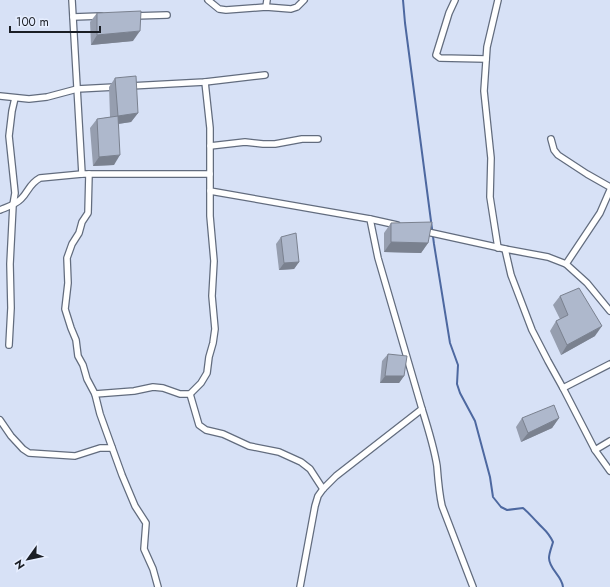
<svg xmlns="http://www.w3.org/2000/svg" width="610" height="587" font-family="Jost,sans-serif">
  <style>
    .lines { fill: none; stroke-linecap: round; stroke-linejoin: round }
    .stream { stroke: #4d68a0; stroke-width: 2 }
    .minor-casing { stroke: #626c7e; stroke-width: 8 }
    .minor { stroke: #fff; stroke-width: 5.5 }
    .wall { fill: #969eaf }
    .shaded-wall { fill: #7a818f }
    .building { fill: #aeb8cc; stroke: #7a818f }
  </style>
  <rect width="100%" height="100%" fill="#d7e1f6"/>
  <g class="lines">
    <path class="stream" d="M403,0L405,23L434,244L450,343L458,365L457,384L460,393L475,421L490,477L493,497L501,507L507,510L523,508C529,513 532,517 537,522C544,530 548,531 553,542C552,546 549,553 549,558C549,569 562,576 563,587"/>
    <g class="minor-casing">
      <g id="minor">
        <polyline points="72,0 82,174 210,174 210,191 370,219 378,258 422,409 336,476 323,489 318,496 315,506 300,587"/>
        <polyline points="208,0 219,9 226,10 266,7 291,9 297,7 304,0"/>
        <polyline points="455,0 449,13 436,55 440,58 486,59"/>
        <polyline points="498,0 487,47 484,91 491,158 490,197 498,248"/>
        <polyline points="266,7 267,0"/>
        <polyline points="133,16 167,15"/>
        <polyline points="73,17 101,16"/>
        <polyline points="205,82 210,128 210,174"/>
        <polyline points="130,86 205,82 265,75"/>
        <polyline points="0,96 29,99 47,97 77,89 115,87"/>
        <polyline points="551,139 554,150 558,155 587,174 610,187"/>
        <polyline points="210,146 245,142 263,144 275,144 302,139 318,139"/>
        <polyline points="89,174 88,213 82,222 79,233 72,244 67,258 68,283 65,309 71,328 76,340 78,356 83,365 87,379 95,394 100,414 122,475 135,506 146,523 144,549 153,569 158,587"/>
        <path d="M0,210C7,207 15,205 21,199C29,191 29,184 40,178L82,174"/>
        <polyline points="370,219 397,225"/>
        <polyline points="423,231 505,249 548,257 566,264 587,283 610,311"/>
        <polyline points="505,249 511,275 532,330 548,361 563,388 595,450 610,471"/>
        <polyline points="566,264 600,213 610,190"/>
        <polyline points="9,345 11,308 10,264 13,205 15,193 9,136 12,111 15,98"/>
        <polyline points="563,388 610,364"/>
        <polyline points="95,394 134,391 153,387 163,388 180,394 190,394 201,383 207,373 209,357 213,343 215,329 212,296 214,261 210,216 210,191"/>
        <polyline points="190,394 199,425 206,430 223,434 249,446 279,452 301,462 310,469 323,489"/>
        <path d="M422,409C428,428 434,447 437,466C438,479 439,493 442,506L473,587"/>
        <polyline points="0,420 11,436 23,449 29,453 75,456 100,448 112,448"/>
        <polyline points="595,450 610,441"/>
      </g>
    </g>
    <use href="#minor" class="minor"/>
  </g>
  <g class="wall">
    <polygon points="97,13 133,41 91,45 90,22"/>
    <polygon points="115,78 138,113 131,122 118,124 114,165 93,166 90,128 97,119 110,117 109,87"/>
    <polygon points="391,223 428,243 421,253 384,252 384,233"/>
    <polygon points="281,237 299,262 294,269 279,270 276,244"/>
    <polygon points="560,296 595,336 561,355 550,331 556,321 560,319 553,305"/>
    <polygon points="388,354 404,376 399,383 380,383 382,361"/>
    <polygon points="522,418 559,418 552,428 521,442 516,427"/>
  </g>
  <g class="shaded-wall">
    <polygon points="140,31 133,41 91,45 97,35"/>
    <polygon points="138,113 131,122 111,125 118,116"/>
    <polygon points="120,155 114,165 93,166 99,157"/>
    <polygon points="391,242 428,243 421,253 384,252"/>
    <polygon points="299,262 294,269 279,270 284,263"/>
    <polygon points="602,326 595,336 561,355 567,345"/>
    <polygon points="385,376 404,376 399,383 380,383"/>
    <polygon points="559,418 552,428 521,442 528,433"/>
  </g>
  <g class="building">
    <polygon points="141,11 140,31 97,35 97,13"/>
    <polygon points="136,76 138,113 118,116 115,78"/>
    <polygon points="118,116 120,155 99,157 97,119"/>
    <polygon points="432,222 428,243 391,242 391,223"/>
    <polygon points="296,233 299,262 284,263 281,237"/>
    <polygon points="579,288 602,326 567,345 556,321 568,315 560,296"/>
    <polygon points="388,354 407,356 404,376 385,376"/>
    <polygon points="554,405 559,418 528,433 522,418"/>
  </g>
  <g transform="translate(28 559) rotate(237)" stroke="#e6eeff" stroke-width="3" paint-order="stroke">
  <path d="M0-3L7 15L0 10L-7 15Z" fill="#1a1e25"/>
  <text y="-6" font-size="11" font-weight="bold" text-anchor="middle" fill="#1a1e25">N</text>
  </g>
  <path d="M10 26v6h90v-6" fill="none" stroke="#1a1e25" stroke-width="2"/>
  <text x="16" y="26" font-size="12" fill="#1a1e25" stroke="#e6eeff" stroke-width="3" paint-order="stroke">100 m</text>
</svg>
